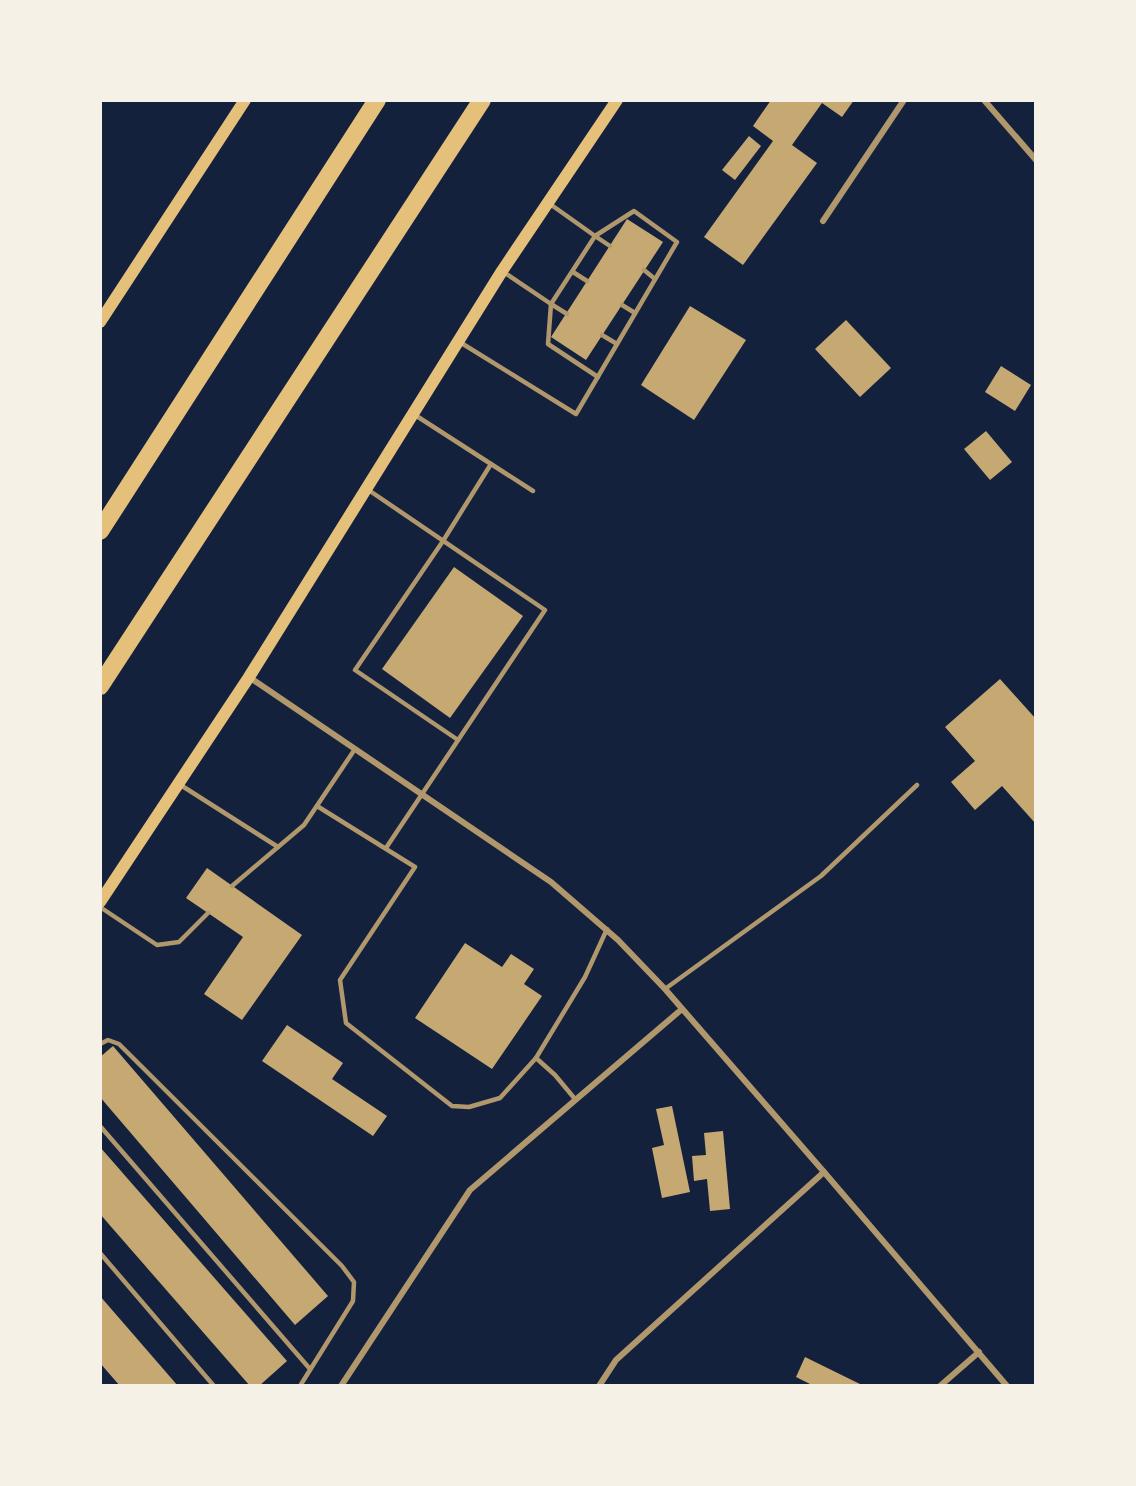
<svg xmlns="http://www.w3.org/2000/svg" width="1136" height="1486" font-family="Mulish,sans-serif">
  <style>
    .building { fill: #c6a872 }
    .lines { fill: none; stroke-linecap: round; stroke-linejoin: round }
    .service { stroke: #b1986c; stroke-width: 4.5 }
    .minor { stroke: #b1986c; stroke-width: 6 }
    .secondary { stroke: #e5c07b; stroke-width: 12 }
    .motorway { stroke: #e5c07b; stroke-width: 18 }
  </style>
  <rect width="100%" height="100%" fill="#14213d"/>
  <g class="building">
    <polygon points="771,100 854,100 842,117 822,103 792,145 817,163 743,265 704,237 773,141 753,126"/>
    <polygon points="749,136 761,146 735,180 722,170"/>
    <polygon points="627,219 663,242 586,360 551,337"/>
    <polygon points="690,306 746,340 694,420 641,385"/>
    <polygon points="846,320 891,368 860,397 815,349"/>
    <polygon points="1001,366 1031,385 1015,411 985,392"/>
    <polygon points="986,431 1012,462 990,480 964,449"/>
    <polygon points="454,567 523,616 450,718 382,669"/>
    <polygon points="1000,679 1036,719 1036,824 1002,786 975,810 951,782 975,761 945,727"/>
    <polygon points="207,868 302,935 242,1020 204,994 243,937 186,898"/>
    <polygon points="465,943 502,967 511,954 534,969 524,984 542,996 492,1069 415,1018"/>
    <polygon points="287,1025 343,1063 332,1079 387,1116 373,1136 262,1061"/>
    <polygon points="113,1046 328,1296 295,1325 100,1097 100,1057"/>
    <polygon points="672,1106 690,1192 662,1198 652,1148 664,1145 656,1109"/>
    <polygon points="723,1131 730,1209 710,1211 707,1179 694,1181 692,1156 706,1155 704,1133"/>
    <polygon points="100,1147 287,1361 259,1386 250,1386 100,1214"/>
    <polygon points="100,1296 178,1386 120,1386 100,1363"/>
    <polygon points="805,1357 864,1386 814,1386 796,1377"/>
  </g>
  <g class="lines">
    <g class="service">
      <polyline points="644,270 655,279"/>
      <polyline points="502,271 551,304 595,236 610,246"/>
      <polyline points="573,272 587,281"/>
      <polyline points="622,305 635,313"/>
      <polyline points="567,314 551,304 548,344 598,377"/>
      <polyline points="602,335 617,344"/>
      <polyline points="458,341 576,414 677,242 634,211 595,236 550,204"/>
      <polyline points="415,415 491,464 443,541 355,670 458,740"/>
      <polyline points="491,464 533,491"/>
      <polyline points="367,489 545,610 386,848"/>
      <polyline points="179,784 278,847"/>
      <polyline points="317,806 415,867 340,980 346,1023 452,1106 469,1107 500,1098 536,1058 555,1075 575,1099"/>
      <polyline points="232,886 304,825 355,749"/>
      <polyline points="100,907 157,945 179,942 208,913"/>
      <polyline points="665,989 821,876 917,785"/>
      <polyline points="100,1044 108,1040 119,1044 342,1266 354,1282 353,1301 300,1386"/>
      <polyline points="536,1058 585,977 607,929"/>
      <polyline points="100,1126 310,1369"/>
      <polyline points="100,1253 214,1386"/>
    </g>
    <g class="minor">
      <polyline points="984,100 1036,160"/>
      <polyline points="823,221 904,100"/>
      <polyline points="249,677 551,882 618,940 665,989 824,1172 1007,1386"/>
      <polyline points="341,1386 470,1190 682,1009"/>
      <polyline points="599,1386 616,1360 824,1172"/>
      <polyline points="940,1386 979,1352"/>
    </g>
    <g class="secondary">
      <polyline points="100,322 245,100"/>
      <polyline points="100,902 249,677 502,271 617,100"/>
    </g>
    <g class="motorway">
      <polyline points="100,531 377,100"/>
      <polyline points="100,686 482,100"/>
    </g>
  </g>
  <rect width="1136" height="1486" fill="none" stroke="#f6f1e7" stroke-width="204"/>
</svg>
